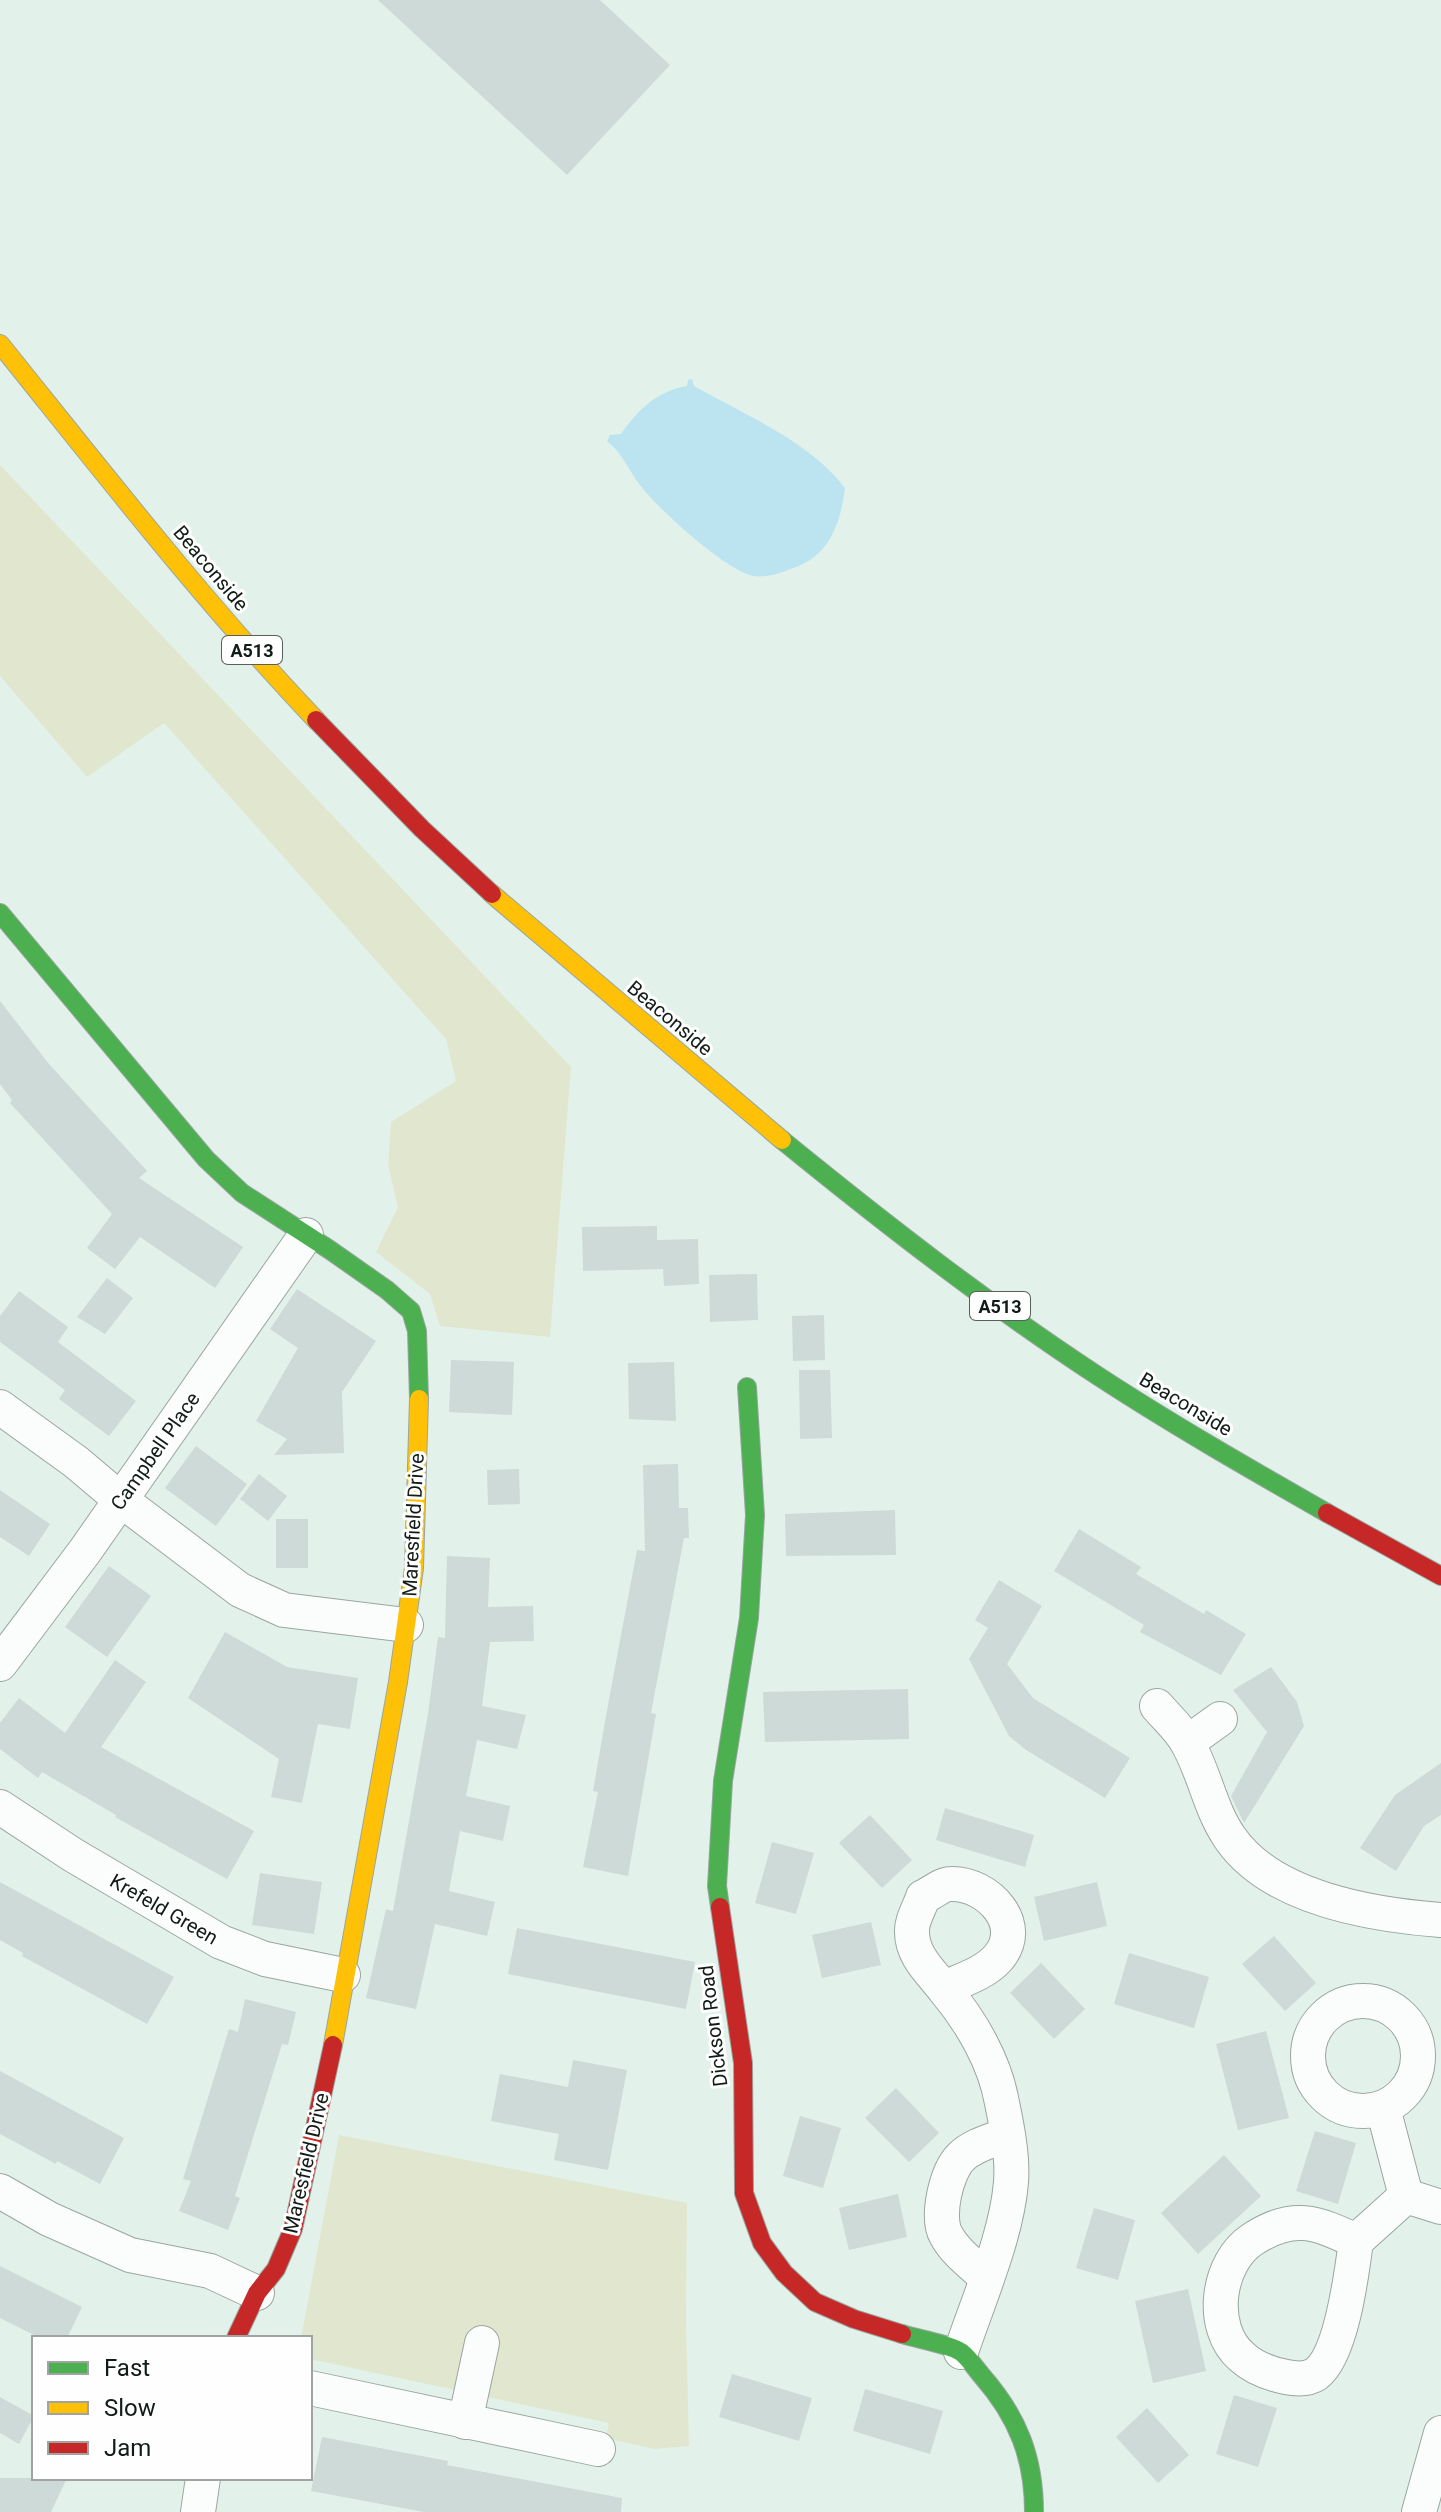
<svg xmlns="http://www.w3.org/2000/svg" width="1441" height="2512" font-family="Roboto,sans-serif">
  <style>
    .green { fill: #e1e7ce }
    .water { fill: #bce3f0 }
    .building { fill: #cddad7 }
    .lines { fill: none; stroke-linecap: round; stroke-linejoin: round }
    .street-casing { stroke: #9aa6a0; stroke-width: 36 }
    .fast-casing { stroke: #9aa6a0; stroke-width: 20 }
    .slow-casing { stroke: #9aa6a0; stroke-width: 20 }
    .jam-casing { stroke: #9aa6a0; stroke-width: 20 }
    .street { stroke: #fbfdfc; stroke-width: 34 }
    .fast { stroke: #4caf50; stroke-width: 18 }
    .slow { stroke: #ffc107; stroke-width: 18 }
    .jam { stroke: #c62828; stroke-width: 18 }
    .labels { text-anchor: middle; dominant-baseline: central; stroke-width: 6; stroke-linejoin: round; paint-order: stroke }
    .shield { fill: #fefefe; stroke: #58605c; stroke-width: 2 }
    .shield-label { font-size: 18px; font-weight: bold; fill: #111c17 }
    .street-label { font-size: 20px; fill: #111c17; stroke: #fefefe }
  </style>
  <rect width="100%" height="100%" fill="#e2f2ea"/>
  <g class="green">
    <polygon points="0,465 571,1067 550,1337 440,1326 430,1294 376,1252 398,1207 388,1165 391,1122 456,1081 446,1039 164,723 87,777 0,676"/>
    <polygon points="339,2135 687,2203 686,2321 689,2446 654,2449 606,2438 609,2423 310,2359 310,2338 301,2338"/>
  </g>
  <path class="water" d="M692,379L694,386C743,414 811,442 845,488C841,521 830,555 796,567C783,572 769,578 754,576C727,572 657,508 640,485C630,472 619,448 607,442L610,435L621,434C638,410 657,391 687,386L688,380Z"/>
  <g class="building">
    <polygon points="378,0 600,0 670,65 567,175"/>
    <polygon points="0,1001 49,1064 147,1171 139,1178 243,1247 215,1288 140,1237 115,1269 87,1248 112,1214 10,1103 12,1100 0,1084"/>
    <polygon points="657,1226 657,1240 698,1239 699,1284 664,1286 663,1269 583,1271 582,1227"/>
    <polygon points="757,1274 758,1320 710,1322 709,1275"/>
    <polygon points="107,1278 133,1298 105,1334 77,1317"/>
    <polygon points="297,1289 376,1341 342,1392 344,1453 274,1455 287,1439 256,1421 298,1348 270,1329"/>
    <polygon points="19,1291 68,1327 58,1342 136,1401 109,1436 59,1399 65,1390 0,1342 0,1316"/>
    <polygon points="824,1315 825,1360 793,1361 792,1316"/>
    <polygon points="451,1360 514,1362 512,1415 449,1412"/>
    <polygon points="674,1362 676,1421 629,1419 628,1363"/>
    <polygon points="799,1370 830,1370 832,1438 800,1439"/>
    <polygon points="196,1446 247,1484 216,1526 165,1488"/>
    <polygon points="678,1464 679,1508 688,1508 689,1538 684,1538 651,1713 656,1714 628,1876 583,1867 598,1792 593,1791 609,1699 637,1550 645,1551 643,1465"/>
    <polygon points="519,1469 520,1504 488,1505 487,1470"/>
    <polygon points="259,1474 287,1496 268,1521 240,1499"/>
    <polygon points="0,1490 50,1524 29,1556 0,1537"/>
    <polygon points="895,1510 896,1555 786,1556 785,1514"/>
    <rect x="276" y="1519" width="32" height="49"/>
    <polygon points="1079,1529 1141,1567 1136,1574 1204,1614 1206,1610 1246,1634 1221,1675 1140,1632 1144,1625 1054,1571"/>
    <polygon points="447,1556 490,1558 488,1607 533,1606 534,1641 490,1642 482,1706 526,1715 517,1749 477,1740 466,1796 510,1806 503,1841 460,1831 449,1891 495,1902 487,1936 435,1924 416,2009 366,1998 386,1909 393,1911 428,1714 438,1637 445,1638"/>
    <polygon points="109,1566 151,1596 107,1657 65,1627"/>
    <polygon points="999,1580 1042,1606 1007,1664 1033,1698 1130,1758 1105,1798 1026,1750 1009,1736 969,1659 988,1628 975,1620"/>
    <polygon points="225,1632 287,1667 358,1678 350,1729 318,1724 302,1803 271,1797 279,1759 188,1698"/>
    <polygon points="115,1660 146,1682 101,1747 254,1831 227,1879 115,1817 116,1815 42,1772 38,1778 0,1749 0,1723 19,1698 65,1733"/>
    <polygon points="1271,1667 1297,1702 1304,1726 1244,1823 1231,1796 1267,1732 1233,1690"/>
    <polygon points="908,1689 909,1739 765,1742 763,1692"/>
    <polygon points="1441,1763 1441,1815 1424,1826 1396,1871 1360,1848 1395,1795"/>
    <polygon points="945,1808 1034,1835 1025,1867 936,1840"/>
    <polygon points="870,1815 912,1860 882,1888 839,1843"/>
    <polygon points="772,1842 814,1853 796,1914 755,1903"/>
    <polygon points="260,1873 322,1882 314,1934 252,1925"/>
    <polygon points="0,1882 174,1977 147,2024 22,1956 23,1953 0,1940"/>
    <polygon points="1097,1882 1107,1926 1044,1941 1034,1897"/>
    <polygon points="871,1922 881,1965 822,1978 812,1935"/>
    <polygon points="517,1928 695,1962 686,2009 508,1974"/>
    <polygon points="1274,1936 1316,1983 1285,2011 1242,1964"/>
    <polygon points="1129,1953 1209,1977 1194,2028 1114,2004"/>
    <polygon points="1041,1963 1085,2009 1054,2039 1010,1993"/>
    <polygon points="245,1999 296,2012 288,2045 282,2044 235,2196 240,2198 228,2230 179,2211 191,2181 183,2179 229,2029 238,2032"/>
    <polygon points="1266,2031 1289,2118 1238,2130 1216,2044"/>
    <polygon points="573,2060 627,2070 608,2170 554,2160 559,2134 491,2121 500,2074 568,2087"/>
    <polygon points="0,2071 124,2138 100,2184 57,2161 56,2164 0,2134"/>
    <polygon points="896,2088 939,2133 909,2162 865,2118"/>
    <polygon points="800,2116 841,2128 823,2188 783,2176"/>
    <polygon points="1315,2131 1356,2143 1338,2204 1296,2191"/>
    <polygon points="1224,2155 1261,2196 1198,2254 1161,2213"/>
    <polygon points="898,2194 907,2237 849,2250 839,2208"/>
    <polygon points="1094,2208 1135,2220 1118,2280 1076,2268"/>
    <polygon points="0,2266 82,2307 67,2338 40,2338 0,2318"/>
    <polygon points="1188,2289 1206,2371 1153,2383 1135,2301"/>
    <polygon points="732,2374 812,2398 799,2441 719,2417"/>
    <polygon points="865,2389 943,2411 930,2454 853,2431"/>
    <polygon points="1234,2395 1277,2408 1258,2467 1216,2454"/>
    <polygon points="0,2397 34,2416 19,2444 0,2433"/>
    <polygon points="1147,2408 1189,2455 1158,2483 1116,2437"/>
    <polygon points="322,2437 448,2461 447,2465 622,2498 621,2512 424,2512 311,2491"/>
    <polygon points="0,2478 67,2478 51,2512 0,2512"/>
  </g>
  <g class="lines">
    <g class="street-casing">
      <g id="street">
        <polyline points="0,1407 76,1462 121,1500 240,1590 284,1610 406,1625"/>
        <polyline points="0,1664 85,1551 306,1235"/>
        <path d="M1157,1706C1167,1718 1181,1730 1188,1744C1205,1774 1210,1809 1230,1838C1272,1899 1374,1915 1441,1920"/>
        <polyline points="1188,1742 1220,1719"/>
        <polyline points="0,1807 73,1855 221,1942 265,1959 343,1975"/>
        <path d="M944,1988C962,1980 985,1973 998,1958C1027,1925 988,1883 951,1884C942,1884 932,1893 923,1897C920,1907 911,1921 912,1932C912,1956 931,1972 944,1989C971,2021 995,2062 1002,2103C1007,2127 1013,2157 1011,2182C1007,2235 978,2301 961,2352"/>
        <circle cx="1363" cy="2056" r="55"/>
        <polyline points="1383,2108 1406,2196"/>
        <polyline points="0,2191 49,2219 130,2255 210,2271 257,2293"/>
        <polyline points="1406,2196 1441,2207"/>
        <path d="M1356,2241C1316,2222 1293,2213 1253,2239C1217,2262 1208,2328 1242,2357C1254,2368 1271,2374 1286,2377C1296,2379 1307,2380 1316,2374C1342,2355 1352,2271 1356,2241L1406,2196"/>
        <path d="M986,2277C972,2264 955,2252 946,2235C936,2217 946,2172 961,2157C973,2145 991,2141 1006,2135"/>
        <polyline points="310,2388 598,2449"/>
        <polyline points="465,2422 482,2343"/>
        <polyline points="198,2512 203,2478"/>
        <polyline points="1419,2512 1441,2433"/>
      </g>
    </g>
    <g class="fast-casing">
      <g id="fast">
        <polyline points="0,913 206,1159 242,1193 330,1250 387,1290 411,1311 417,1331 419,1399"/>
        <path d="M782,1140C884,1223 988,1304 1098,1376C1173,1425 1250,1469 1327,1513"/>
        <polyline points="720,1907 717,1886 723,1781 749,1618 755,1515 747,1387"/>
        <path d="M902,2334C918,2339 949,2344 961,2352C969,2358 976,2369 982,2376C1018,2417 1034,2458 1034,2512"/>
      </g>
    </g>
    <g class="slow-casing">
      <g id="slow">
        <path d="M0,344C103,472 203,601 316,720"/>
        <polyline points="492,894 782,1140"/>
        <polyline points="333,2045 398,1682 414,1568 419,1399"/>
      </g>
    </g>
    <g class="jam-casing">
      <g id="jam">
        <polyline points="316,720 422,829 492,894"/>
        <polyline points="1327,1513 1441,1576"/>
        <polyline points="720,1907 743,2063 744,2193 762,2243 784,2273 815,2302 854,2319 902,2334"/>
        <polyline points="236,2338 257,2293 276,2269 293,2229 333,2045"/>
      </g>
    </g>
    <use href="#street" class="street"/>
    <use href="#fast" class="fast"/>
    <use href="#slow" class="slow"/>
    <use href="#jam" class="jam"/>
  </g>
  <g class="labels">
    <g class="shield">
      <rect x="222" y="636" width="60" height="28" rx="6"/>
      <rect x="970" y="1292" width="60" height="28" rx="6"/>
    </g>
    <g class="shield-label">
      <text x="252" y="650">A513</text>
      <text x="1000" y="1306">A513</text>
    </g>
    <g class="street-label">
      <text transform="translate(211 568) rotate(50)">Beaconside</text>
      <text transform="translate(670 1018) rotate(40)">Beaconside</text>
      <text transform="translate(1186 1404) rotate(31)">Beaconside</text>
      <text transform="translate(155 1451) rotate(-55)">Campbell Place</text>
      <text transform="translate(413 1525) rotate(-87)">Maresfield Drive</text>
      <text transform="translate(164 1909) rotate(30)">Krefeld Green</text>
      <text transform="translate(713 2026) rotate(-97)">Dickson Road</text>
      <text transform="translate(306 2163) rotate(-77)">Maresfield Drive</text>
    </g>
  </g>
  <rect x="32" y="2336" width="280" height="144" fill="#fefefe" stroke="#9fa4a2" stroke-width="2"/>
  <rect x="48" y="2362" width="40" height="12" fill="#4caf50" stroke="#9fa4a2" stroke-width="2"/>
  <text x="104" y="2376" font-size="24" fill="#111c17">Fast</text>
  <rect x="48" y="2402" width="40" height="12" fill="#ffc107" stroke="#9fa4a2" stroke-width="2"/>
  <text x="104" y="2416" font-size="24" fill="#111c17">Slow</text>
  <rect x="48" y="2442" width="40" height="12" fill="#c62828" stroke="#9fa4a2" stroke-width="2"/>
  <text x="104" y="2456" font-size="24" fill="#111c17">Jam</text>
</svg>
